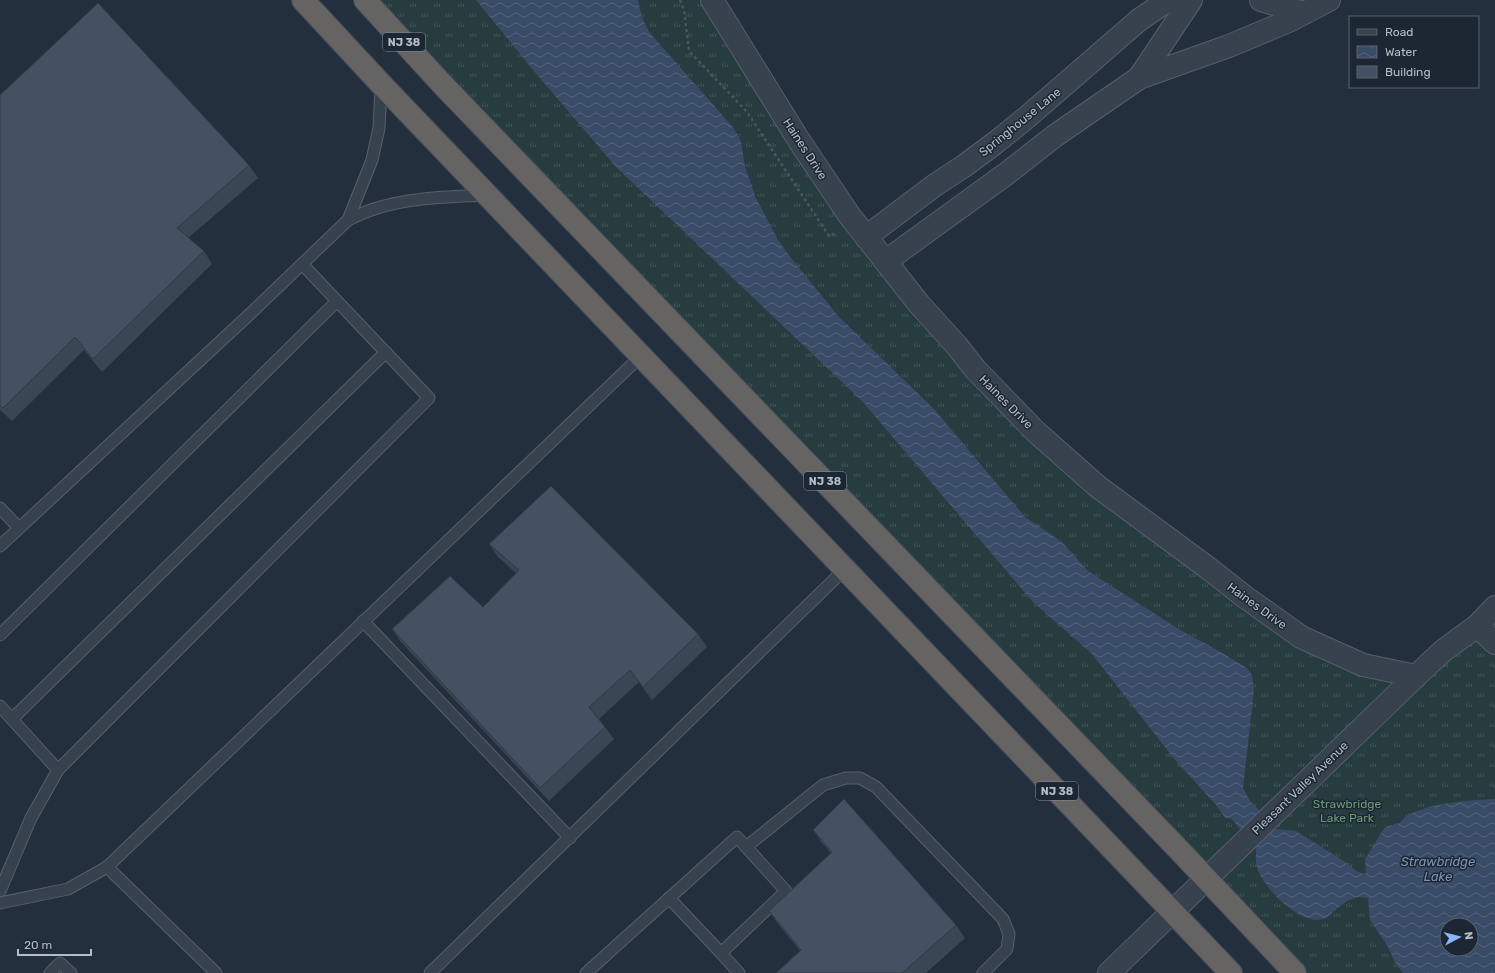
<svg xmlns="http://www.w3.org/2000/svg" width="1495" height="973" font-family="Rubik,sans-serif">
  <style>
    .grass { fill: url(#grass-tufts); fill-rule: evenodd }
    .water { fill: url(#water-waves); fill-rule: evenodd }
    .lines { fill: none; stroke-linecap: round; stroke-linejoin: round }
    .service-casing { stroke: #565f6c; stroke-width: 13 }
    .minor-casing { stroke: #565f6c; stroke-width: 24 }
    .tertiary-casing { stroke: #565f6c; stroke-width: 24 }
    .trunk-casing { stroke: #434c59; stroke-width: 24 }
    .path { stroke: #44595c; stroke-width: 2.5; stroke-dasharray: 3 3; stroke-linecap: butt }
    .service { stroke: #38414e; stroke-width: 11 }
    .minor { stroke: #38414e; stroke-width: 22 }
    .tertiary { stroke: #38414e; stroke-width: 22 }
    .trunk { stroke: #656462; stroke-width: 22 }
    .wall { fill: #3b4654 }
    .building { fill: #455162; stroke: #303945 }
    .labels { text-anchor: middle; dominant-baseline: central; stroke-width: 3; stroke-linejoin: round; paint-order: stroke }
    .shield { fill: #1d2633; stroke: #878f9c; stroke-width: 1 }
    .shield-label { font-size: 11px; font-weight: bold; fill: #b4bcc9 }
    .street-label { font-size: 12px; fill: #b4bcc9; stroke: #1d2633 }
    .park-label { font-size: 12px; fill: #6b9a76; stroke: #1d2633 }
    .water-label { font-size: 13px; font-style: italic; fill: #7c92b1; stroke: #1d2633 }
  </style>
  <defs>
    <pattern id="grass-tufts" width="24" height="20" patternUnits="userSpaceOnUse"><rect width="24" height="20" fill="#263c3f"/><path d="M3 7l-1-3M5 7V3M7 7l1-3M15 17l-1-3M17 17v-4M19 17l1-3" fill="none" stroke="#435659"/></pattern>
    <pattern id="water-waves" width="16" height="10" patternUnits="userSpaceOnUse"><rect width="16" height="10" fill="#394c67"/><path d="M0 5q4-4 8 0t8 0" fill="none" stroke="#53647b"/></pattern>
  </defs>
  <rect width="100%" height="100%" fill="#242f3e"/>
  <path class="grass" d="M365,0H716L886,261L1035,431L1342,657L1415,676L1495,604V973H1295ZM1447,925H1471V949H1447Z"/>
  <path class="water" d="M476,0H638L642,17L649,32L732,126L741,141L745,167L756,198L778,240L788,254L839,317L934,409L1025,517L1061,541L1088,571L1182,631L1224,654L1247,668L1252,675L1254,690L1243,788L1250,801L1277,829L1296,831L1347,863L1356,871L1364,874L1366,873L1365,859L1385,827L1400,823L1404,818L1412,813L1431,806L1463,801L1495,799V973H1403L1394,961L1388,947L1370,920L1368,898C1353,894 1344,903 1333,912C1330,915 1328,918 1323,919C1301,925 1268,892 1259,873C1255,865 1256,857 1256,849L1231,818H1225L1216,805L1176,761L1091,653L1032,601L862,401L616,167L533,70ZM1447,925H1471V949H1447Z"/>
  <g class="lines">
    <g class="service-casing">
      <g id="service">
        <path d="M381,85L379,128L372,160L348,220C356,216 365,212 374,209C410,197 449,197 487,195"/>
        <polyline points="0,508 19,528"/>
        <polyline points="0,546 252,312 348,220"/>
        <polyline points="363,621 570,838"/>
        <polyline points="0,635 337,301"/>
        <polyline points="0,706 58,770 429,398 302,264"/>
        <polyline points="12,719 386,352"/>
        <polyline points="746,847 823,785 846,778 860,778 876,787 1003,919 1009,934 1007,949 983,973"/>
        <polyline points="107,867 216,973"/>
        <polyline points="0,891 31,818 58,770"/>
        <polyline points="669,898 721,953"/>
        <polyline points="0,903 68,889 107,867 641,356"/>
        <polyline points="50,973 60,963 71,973"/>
        <polyline points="430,973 845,569"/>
        <polyline points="586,973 737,837 786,891 721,953 739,973"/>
      </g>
    </g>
    <g class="minor-casing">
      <g id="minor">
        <polyline points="712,0 800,142 849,215 919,304 957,346 975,369 1035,431 1097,486 1208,568 1245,597 1301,637 1363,665 1416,676"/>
        <polyline points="1261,0 1303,13"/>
        <polyline points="1139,78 1191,0"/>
        <polyline points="866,237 935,185 964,166 995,143 1026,118 1139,20 1168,0"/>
        <polyline points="886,261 1006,174 1056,135 1139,78 1229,46 1291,20 1329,0"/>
        <polyline points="1477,626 1495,643"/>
      </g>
    </g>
    <g class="tertiary-casing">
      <polyline id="tertiary" points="1109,973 1416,676 1444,650 1477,626 1495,607"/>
    </g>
    <g class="trunk-casing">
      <g id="trunk">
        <polyline points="303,0 381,84 1231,973"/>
        <polyline points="365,0 442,84 1182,853 1295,973"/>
      </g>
    </g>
    <polyline class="path" points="680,0 684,10 689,51 747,112 829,236 835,233"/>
    <use href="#service" class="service"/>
    <use href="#minor" class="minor"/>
    <use href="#tertiary" class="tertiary"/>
    <use href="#trunk" class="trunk"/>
  </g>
  <g class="wall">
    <polygon points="0,95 249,165 258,178 188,238 204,251 212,264 102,372 84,350 12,421 0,410"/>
    <polygon points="489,544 698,634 707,647 652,700 639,682 599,719 614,739 549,801 401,642 392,629 483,607 516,573 498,557"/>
    <polygon points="813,830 956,925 965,938 926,973 776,973 800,951 778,924 769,911 831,853 822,843"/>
  </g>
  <g class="building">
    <polygon points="98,3 249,165 177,228 204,251 93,359 75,337 3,408 0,405 0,95"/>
    <polygon points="551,486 698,634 643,687 630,670 589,707 605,727 540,788 392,629 450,576 483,607 519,570 489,544"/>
    <polygon points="844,799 956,925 902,973 776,973 801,950 769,911 832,852 813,830"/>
  </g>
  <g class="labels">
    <g class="shield">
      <rect x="383" y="33" width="42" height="18" rx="3"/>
      <rect x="804" y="472" width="42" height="18" rx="3"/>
      <rect x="1036" y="782" width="42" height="18" rx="3"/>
    </g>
    <g class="shield-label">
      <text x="404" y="42">NJ 38</text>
      <text x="825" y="481">NJ 38</text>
      <text x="1057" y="791">NJ 38</text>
    </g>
    <g class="street-label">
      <text transform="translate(1020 122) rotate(-39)">Springhouse Lane</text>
      <text transform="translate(805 149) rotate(57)">Haines Drive</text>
      <text transform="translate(1006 402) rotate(45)">Haines Drive</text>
      <text transform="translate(1257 606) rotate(36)">Haines Drive</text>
      <text transform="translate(1300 788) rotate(-44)">Pleasant Valley Avenue</text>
    </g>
    <g class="park-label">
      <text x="1347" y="804">Strawbridge<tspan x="1347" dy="14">Lake Park</tspan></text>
    </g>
    <g class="water-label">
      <text x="1438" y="861">Strawbridge<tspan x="1438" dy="15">Lake</tspan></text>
    </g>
  </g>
  <rect x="1349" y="16" width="130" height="72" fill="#1d2633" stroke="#59626f"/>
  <rect x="1357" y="29" width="20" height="6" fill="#38414e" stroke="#59626f"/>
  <text x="1385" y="36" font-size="12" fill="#b4bcc9">Road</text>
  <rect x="1357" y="46" width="20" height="12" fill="url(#water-waves)" stroke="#59626f"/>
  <text x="1385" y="56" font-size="12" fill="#b4bcc9">Water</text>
  <rect x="1357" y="66" width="20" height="12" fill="#455162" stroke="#59626f"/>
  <text x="1385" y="76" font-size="12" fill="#b4bcc9">Building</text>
  <g transform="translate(1459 937) rotate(83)"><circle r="19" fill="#1d2633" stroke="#59626f"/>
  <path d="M0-3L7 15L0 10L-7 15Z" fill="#8ab4f8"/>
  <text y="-6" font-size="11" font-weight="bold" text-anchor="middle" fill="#b4bcc9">N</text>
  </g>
  <path d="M18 949v6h73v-6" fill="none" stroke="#b4bcc9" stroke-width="2"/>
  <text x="24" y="949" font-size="12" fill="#b4bcc9" stroke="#1d2633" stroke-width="3" paint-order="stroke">20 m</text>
</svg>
